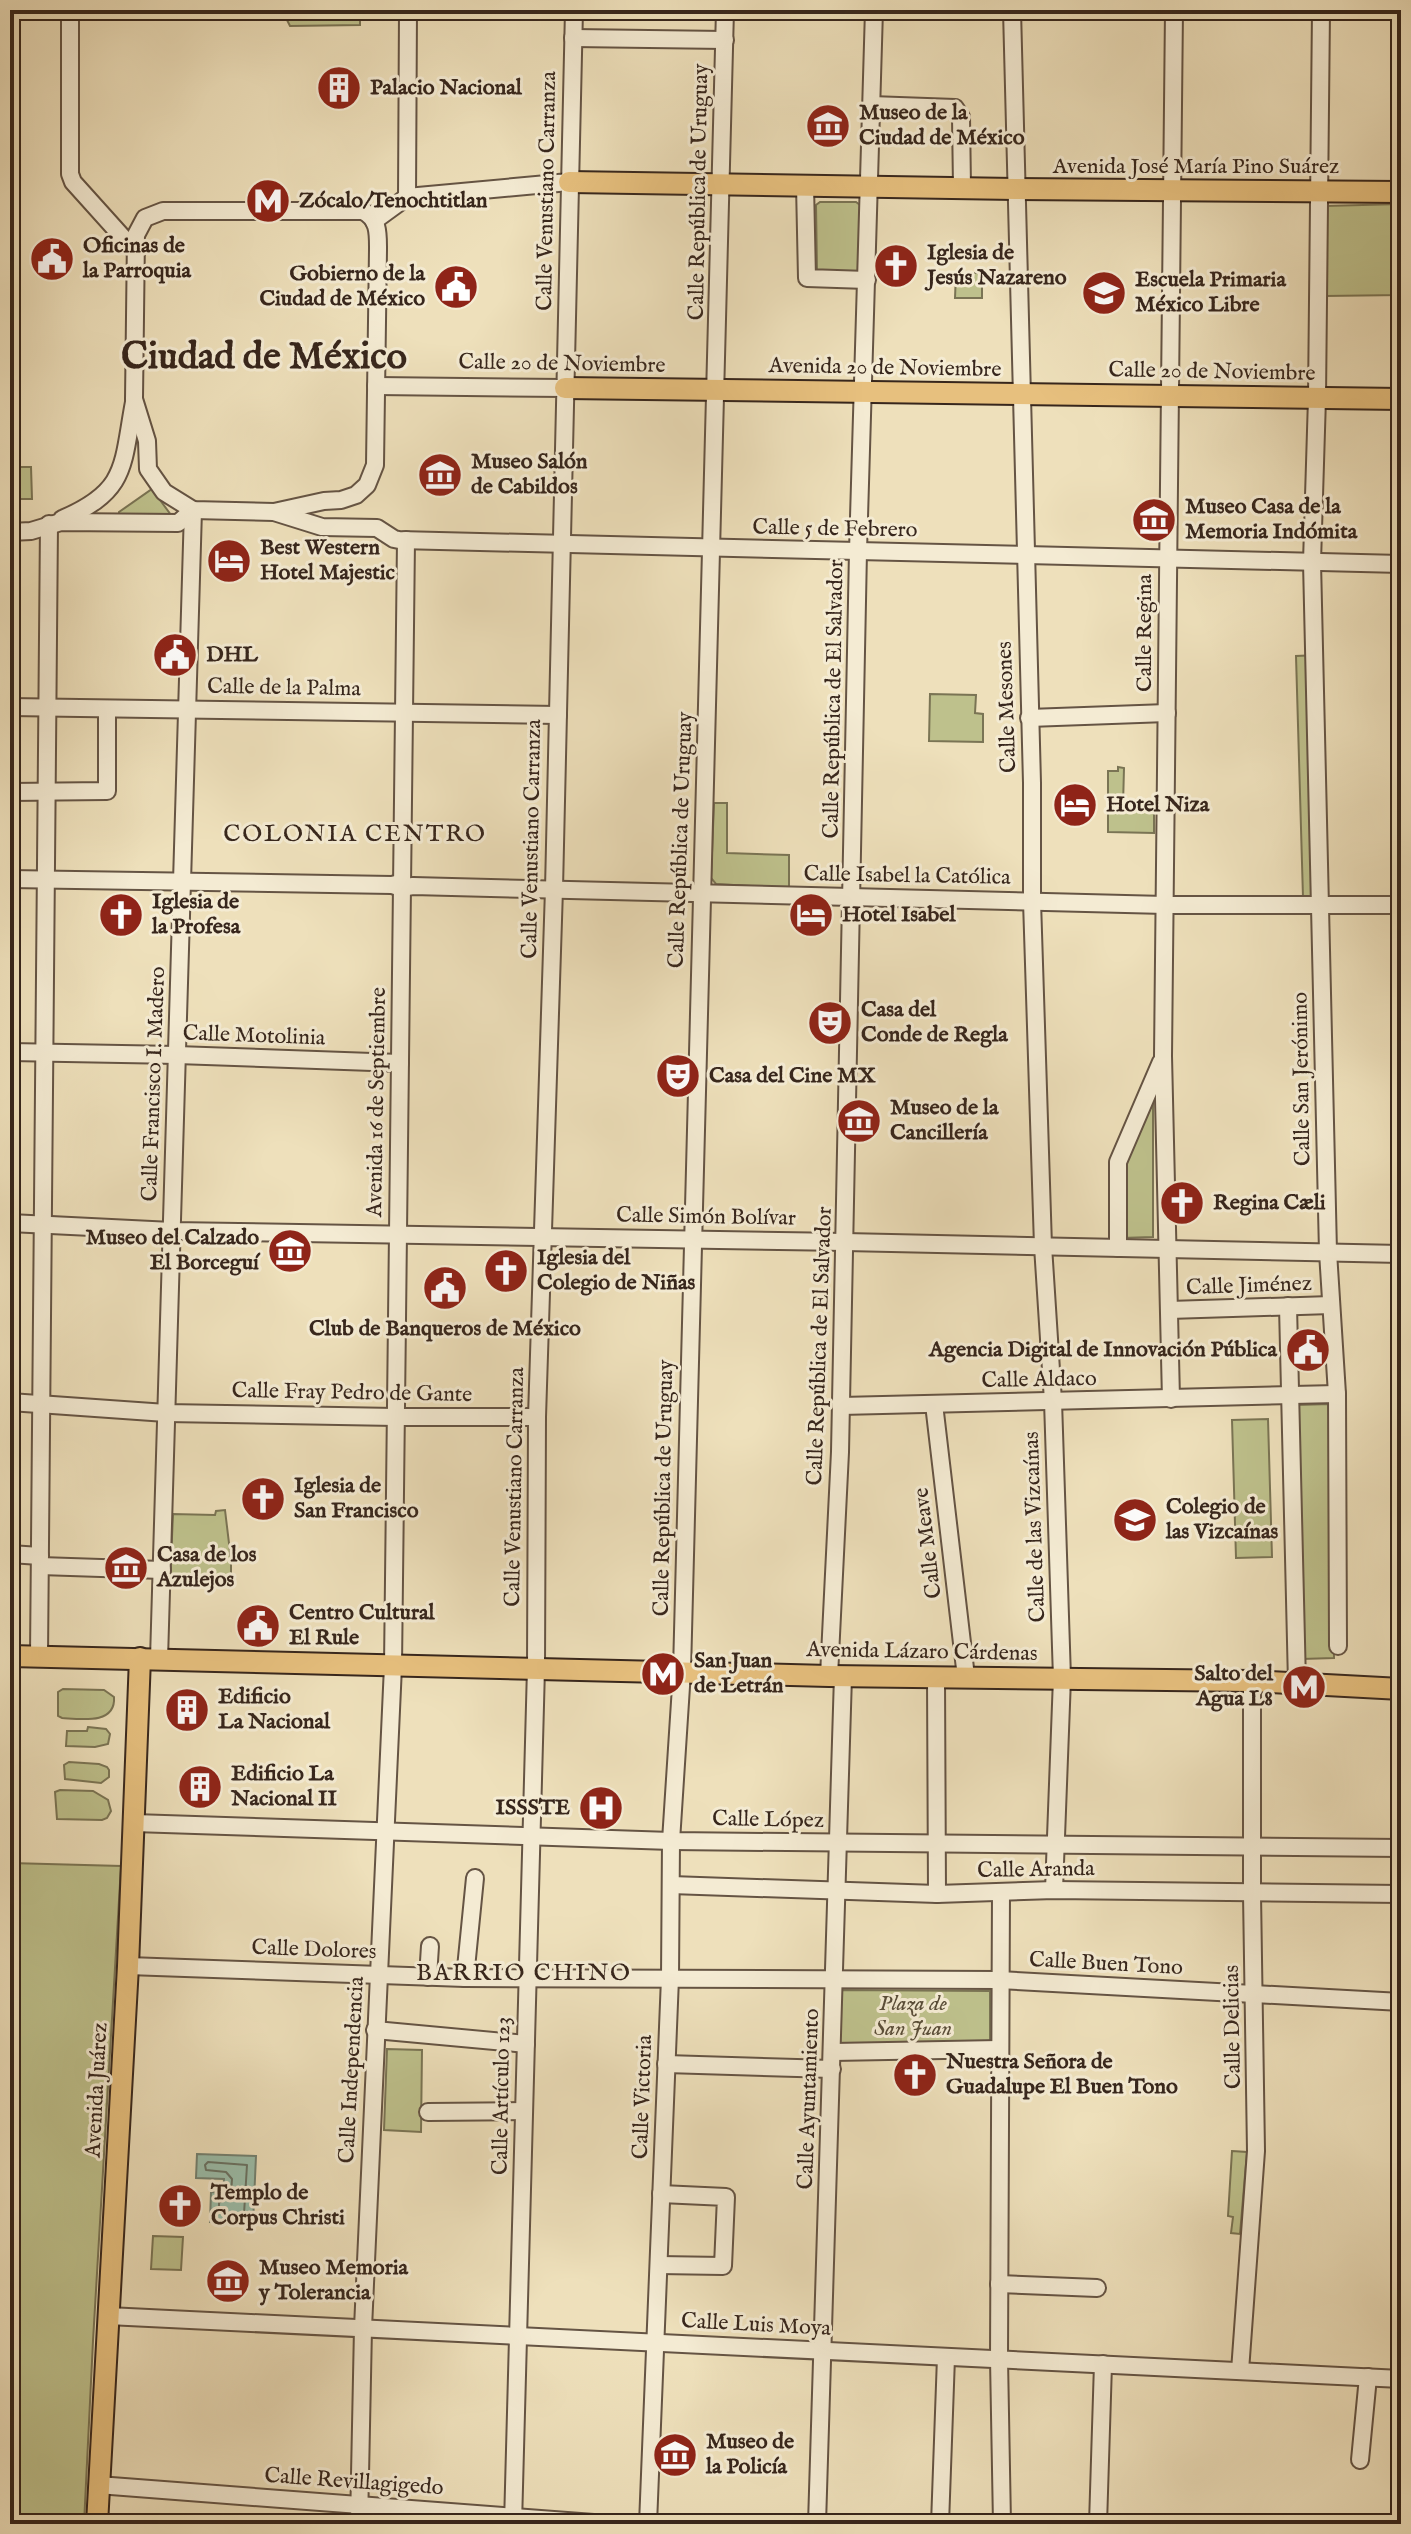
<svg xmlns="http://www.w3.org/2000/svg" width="1411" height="2534" font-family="'IM FELL English',serif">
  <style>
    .green { fill: #bec18c; stroke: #7a7454; stroke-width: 2 }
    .water { fill: #9bbeaa; stroke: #738171; stroke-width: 2 }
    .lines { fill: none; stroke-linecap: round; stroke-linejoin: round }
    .shore { stroke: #697263; stroke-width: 2 }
    .minor-casing { stroke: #655444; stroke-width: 20 }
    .major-casing { stroke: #37261c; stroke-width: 24 }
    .minor { stroke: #f4ebd3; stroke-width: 16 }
    .major { stroke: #e7c07e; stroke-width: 20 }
    .labels { text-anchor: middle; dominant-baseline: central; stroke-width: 6; stroke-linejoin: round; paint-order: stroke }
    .poi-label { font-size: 22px; font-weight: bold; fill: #37261c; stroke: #f4ebd3; text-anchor: start }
    .street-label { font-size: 22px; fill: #37261c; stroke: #f4ebd3 }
    .park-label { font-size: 22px; font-style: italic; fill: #594d38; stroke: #f4ebd3 }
    .neighbourhood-label { font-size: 24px; letter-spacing: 2px; fill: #37261c; stroke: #f4ebd3 }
    .town-label { font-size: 38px; font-weight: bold; fill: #37261c; stroke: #f4ebd3 }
  </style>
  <rect width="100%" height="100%" fill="#eee0bb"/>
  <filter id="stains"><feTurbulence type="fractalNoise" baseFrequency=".0025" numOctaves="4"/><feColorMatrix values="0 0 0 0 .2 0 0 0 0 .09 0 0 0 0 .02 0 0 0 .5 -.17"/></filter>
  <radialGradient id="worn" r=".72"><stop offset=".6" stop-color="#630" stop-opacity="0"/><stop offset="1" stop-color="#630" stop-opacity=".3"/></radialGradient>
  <g class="green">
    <polygon points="282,10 360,10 360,25 290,26"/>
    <polygon points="820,202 856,202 860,205 858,272 817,271 816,205"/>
    <polygon points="1401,204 1401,295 1325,296 1324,206"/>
    <polygon points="956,273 982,273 982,298 955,298"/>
    <polygon points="10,467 31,467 32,499 10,499"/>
    <polygon points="152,489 171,515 119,515 119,512"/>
    <polygon points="1318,655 1323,897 1303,897 1296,656"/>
    <polygon points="930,694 976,695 975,713 983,714 983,742 929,741"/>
    <polygon points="1118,767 1124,768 1123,806 1139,807 1139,802 1154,802 1154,833 1108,832 1108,771 1118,771"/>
    <polygon points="714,803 727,803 727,853 789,855 789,888 716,884 711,878"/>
    <polygon points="1153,1091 1153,1237 1121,1238 1122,1162"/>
    <polygon points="1330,1404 1334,1658 1302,1659 1297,1405"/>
    <polygon points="1268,1419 1272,1557 1236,1558 1232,1420"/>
    <polygon points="225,1510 231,1560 231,1585 170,1583 173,1514 215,1515 216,1511"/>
    <path d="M63,1689L104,1690L114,1697C116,1725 80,1719 62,1718L58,1716V1692Z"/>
    <polygon points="88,1727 106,1729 110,1734 108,1744 95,1747 66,1746 67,1731 87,1731"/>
    <polygon points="69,1762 99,1764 107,1767 109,1770 109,1777 101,1783 65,1779 64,1765"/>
    <polygon points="60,1790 93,1791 108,1800 111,1811 107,1818 102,1820 57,1819 55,1792"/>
    <polygon points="10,1863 121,1866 93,2341 84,2524 10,2524"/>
    <polygon points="836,1990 990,1991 990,2044 835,2043"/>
    <polygon points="387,2049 422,2050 421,2132 384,2130"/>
    <polygon points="1232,2151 1247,2152 1240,2234 1231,2233 1233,2217 1228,2216"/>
    <polygon points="153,2236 183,2237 181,2270 151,2269"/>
  </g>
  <polygon class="water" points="197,2154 256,2156 253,2223 210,2222 211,2192 223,2193 224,2179 196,2178"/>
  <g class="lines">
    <polygon class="shore" points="208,2162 247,2165 244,2214 219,2212 219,2203 231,2194 232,2179 226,2172 206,2170 205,2165"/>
    <g class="minor-casing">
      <g id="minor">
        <polyline points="70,10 70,174 73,182 136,252"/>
        <polyline points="1012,10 1032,783 1032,901 1043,1246 1053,1401 1062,1678 1054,1890"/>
        <polyline points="1321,10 1317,398 1312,562 1328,1252 1337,1394 1338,1646"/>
        <polyline points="573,38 725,40"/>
        <polyline points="871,105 955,108 961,117 962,187"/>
        <polyline points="805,185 807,278 867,280"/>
        <polyline points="407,197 408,10"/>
        <path d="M163,211H363C379,219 378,234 378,250L375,465L367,485L356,495L341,500L324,501L274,512L193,510L164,492L148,469L147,441L134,399L136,235L145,218Z"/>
        <polyline points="374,221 407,197 569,182"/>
        <polyline points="376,386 565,388"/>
        <polyline points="274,512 322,527 377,528 394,539 399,540 1401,564"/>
        <path d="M62,519C128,491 122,466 134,402"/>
        <polyline points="10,532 31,531 61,522 178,523 193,510"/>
        <polyline points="10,707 558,715"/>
        <polyline points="1029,718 1167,713"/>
        <polyline points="10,792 107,791 107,709"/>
        <polyline points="10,879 392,885 400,883"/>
        <polyline points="392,885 401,888 413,886 1165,905 1401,905"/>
        <polyline points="10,1052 177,1055 400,1063"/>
        <polyline points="10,1223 172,1231 845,1242 1401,1254"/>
        <polyline points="1118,1248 1118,1162 1161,1062"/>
        <polyline points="1288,1306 1297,1683"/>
        <polyline points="1169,1310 1331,1305"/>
        <polyline points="1171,1399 1163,1056 1174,10"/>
        <polyline points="10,1402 166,1413 395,1417 537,1417"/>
        <polyline points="934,1404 966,1677"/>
        <polyline points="841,1406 1337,1394"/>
        <polyline points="10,1554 40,1556"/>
        <polyline points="40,1566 162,1570"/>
        <polyline points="39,1656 49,524"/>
        <polyline points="159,1659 193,510"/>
        <polyline points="829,1676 840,1452 858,551 874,10"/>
        <polyline points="936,1677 937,1894"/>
        <polyline points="134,1823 671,1841 1401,1848"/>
        <polyline points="671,1885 937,1894 1054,1890 1401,1894"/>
        <polyline points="1001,1892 999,2359 1002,2524"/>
        <polyline points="128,1966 465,1978 999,1980 1401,2002"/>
        <polyline points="428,1977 430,1946"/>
        <polyline points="465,1978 475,1878"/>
        <polyline points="375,2030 526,2044"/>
        <polyline points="833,2052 999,2049"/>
        <polyline points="666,2064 832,2069"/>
        <polyline points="428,2112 524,2111"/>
        <polyline points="659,2265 723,2266 726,2197 661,2194"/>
        <polyline points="999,2284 1097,2288"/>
        <polyline points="108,2316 1401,2379"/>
        <polyline points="1240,2371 1256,2151 1252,1894 1252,1681"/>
        <polyline points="1360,2460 1368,2377"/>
        <polyline points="98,2485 607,2524"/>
        <polyline points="359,2524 363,2328 393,1666 406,540"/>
        <polyline points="513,2524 536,1668 537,1417 554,889 574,10"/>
        <polyline points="648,2524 670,1978 671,1841 682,1671 725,10"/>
        <polyline points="817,2524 843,1676"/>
        <polyline points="940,2524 946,2357"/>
        <polyline points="1098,2524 1103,2364"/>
      </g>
    </g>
    <g class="major-casing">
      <g id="major">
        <polyline points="569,182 1015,189 1401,192"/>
        <polyline points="565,388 1401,399"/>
        <polyline points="10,1656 829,1676 1252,1681 1401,1689"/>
        <polyline points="97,2524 128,1966 140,1658"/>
      </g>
    </g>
    <use href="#minor" class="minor"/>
    <use href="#major" class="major"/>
  </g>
  <defs>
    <g id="building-disc" transform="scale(2.3)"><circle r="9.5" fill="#8f2418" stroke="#f4ebd3"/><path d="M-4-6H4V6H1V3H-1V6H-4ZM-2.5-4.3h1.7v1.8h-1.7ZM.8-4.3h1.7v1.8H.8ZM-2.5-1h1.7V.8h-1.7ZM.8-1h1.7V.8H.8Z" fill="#fff"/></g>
    <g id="museum-disc" transform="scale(2.3)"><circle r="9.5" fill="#8f2418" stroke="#f4ebd3"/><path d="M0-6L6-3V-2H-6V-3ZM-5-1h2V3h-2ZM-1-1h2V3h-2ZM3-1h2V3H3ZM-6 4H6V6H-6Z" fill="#fff"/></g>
    <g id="metro-disc" transform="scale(2.3)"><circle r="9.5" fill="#8f2418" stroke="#f4ebd3"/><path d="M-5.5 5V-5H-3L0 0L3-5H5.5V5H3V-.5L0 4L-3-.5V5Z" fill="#fff"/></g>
    <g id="civic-disc" transform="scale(2.3)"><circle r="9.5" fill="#8f2418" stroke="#f4ebd3"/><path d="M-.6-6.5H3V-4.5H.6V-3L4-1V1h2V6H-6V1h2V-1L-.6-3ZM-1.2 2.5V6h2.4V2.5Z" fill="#fff"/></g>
    <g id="church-disc" transform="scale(2.3)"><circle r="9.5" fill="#8f2418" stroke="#f4ebd3"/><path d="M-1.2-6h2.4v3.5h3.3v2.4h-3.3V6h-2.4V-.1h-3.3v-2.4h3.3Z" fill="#fff"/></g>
    <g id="school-disc" transform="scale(2.3)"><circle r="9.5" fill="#8f2418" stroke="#f4ebd3"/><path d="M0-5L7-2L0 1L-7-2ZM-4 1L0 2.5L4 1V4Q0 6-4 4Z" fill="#fff"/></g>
    <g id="hotel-disc" transform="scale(2.3)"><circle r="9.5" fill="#8f2418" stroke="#f4ebd3"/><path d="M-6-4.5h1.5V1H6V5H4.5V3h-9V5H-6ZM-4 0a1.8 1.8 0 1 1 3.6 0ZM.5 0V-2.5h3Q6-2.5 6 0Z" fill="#fff"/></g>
    <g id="theatre-disc" transform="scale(2.3)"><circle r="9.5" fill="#8f2418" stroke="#f4ebd3"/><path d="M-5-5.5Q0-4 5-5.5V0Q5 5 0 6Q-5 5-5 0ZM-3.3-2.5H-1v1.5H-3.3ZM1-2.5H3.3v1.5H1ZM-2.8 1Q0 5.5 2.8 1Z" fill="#fff"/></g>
    <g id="hospital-disc" transform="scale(2.3)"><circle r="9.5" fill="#8f2418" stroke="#f4ebd3"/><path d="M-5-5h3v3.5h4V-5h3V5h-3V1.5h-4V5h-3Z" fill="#fff"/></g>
  </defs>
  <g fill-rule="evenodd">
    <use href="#building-disc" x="339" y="88"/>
    <use href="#museum-disc" x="828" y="126"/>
    <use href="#metro-disc" x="268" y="201"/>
    <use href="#civic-disc" x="52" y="259"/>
    <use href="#church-disc" x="896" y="266"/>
    <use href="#civic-disc" x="456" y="287"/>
    <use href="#school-disc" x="1104" y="293"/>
    <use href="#museum-disc" x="440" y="475"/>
    <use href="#museum-disc" x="1154" y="520"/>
    <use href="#hotel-disc" x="229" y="561"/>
    <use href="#civic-disc" x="175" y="655"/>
    <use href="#hotel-disc" x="1075" y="805"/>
    <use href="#church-disc" x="121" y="915"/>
    <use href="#hotel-disc" x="811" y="915"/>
    <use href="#theatre-disc" x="830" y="1023"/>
    <use href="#theatre-disc" x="678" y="1076"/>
    <use href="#museum-disc" x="859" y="1121"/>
    <use href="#church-disc" x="1182" y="1203"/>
    <use href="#museum-disc" x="290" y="1251"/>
    <use href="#church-disc" x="506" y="1271"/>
    <use href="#civic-disc" x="445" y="1288"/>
    <use href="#civic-disc" x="1308" y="1350"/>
    <use href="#church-disc" x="263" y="1499"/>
    <use href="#school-disc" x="1135" y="1520"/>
    <use href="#museum-disc" x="126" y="1568"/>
    <use href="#civic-disc" x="258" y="1626"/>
    <use href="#metro-disc" x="663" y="1674"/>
    <use href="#metro-disc" x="1304" y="1687"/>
    <use href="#building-disc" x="187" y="1710"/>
    <use href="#building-disc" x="200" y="1787"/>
    <use href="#hospital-disc" x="601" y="1808"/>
    <use href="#church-disc" x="915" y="2075"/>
    <use href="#church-disc" x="180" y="2206"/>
    <use href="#museum-disc" x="228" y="2281"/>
    <use href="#museum-disc" x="675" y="2455"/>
  </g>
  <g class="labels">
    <g class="poi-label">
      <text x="370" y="88">Palacio Nacional</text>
      <text x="859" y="113">Museo de la<tspan x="859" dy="25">Ciudad de México</tspan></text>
      <text x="299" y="201">Zócalo/Tenochtitlan</text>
      <text x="83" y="246">Oficinas de<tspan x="83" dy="25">la Parroquia</tspan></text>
      <text x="927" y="253">Iglesia de<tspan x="927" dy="25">Jesús Nazareno</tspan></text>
      <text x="425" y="274" text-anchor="end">Gobierno de la<tspan x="425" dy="25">Ciudad de México</tspan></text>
      <text x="1135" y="280">Escuela Primaria<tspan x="1135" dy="25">México Libre</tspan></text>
      <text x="471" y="462">Museo Salón<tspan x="471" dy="25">de Cabildos</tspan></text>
      <text x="1185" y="507">Museo Casa de la<tspan x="1185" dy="25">Memoria Indómita</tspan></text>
      <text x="260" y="548">Best Western<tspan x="260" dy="25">Hotel Majestic</tspan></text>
      <text x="206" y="655">DHL</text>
      <text x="1106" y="805">Hotel Niza</text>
      <text x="152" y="902">Iglesia de<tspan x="152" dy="25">la Profesa</tspan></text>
      <text x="842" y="915">Hotel Isabel</text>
      <text x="861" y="1010">Casa del<tspan x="861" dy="25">Conde de Regla</tspan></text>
      <text x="709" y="1076">Casa del Cine MX</text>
      <text x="890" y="1108">Museo de la<tspan x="890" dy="25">Cancillería</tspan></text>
      <text x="1213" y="1203">Regina Cæli</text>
      <text x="259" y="1238" text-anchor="end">Museo del Calzado<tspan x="259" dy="25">El Borceguí</tspan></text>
      <text x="537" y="1258">Iglesia del<tspan x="537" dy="25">Colegio de Niñas</tspan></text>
      <text x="445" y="1329" text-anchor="middle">Club de Banqueros de México</text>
      <text x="1277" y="1350" text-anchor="end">Agencia Digital de Innovación Pública</text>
      <text x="294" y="1486">Iglesia de<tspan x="294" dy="25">San Francisco</tspan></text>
      <text x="1166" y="1507">Colegio de<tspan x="1166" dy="25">las Vizcaínas</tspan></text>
      <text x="157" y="1555">Casa de los<tspan x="157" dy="25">Azulejos</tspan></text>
      <text x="289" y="1613">Centro Cultural<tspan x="289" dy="25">El Rule</tspan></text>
      <text x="694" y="1661">San Juan<tspan x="694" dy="25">de Letrán</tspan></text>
      <text x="1273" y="1674" text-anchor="end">Salto del<tspan x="1273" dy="25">Agua L8</tspan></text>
      <text x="218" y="1697">Edificio<tspan x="218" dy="25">La Nacional</tspan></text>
      <text x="231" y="1774">Edificio La<tspan x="231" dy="25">Nacional II</tspan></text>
      <text x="570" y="1808" text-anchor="end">ISSSTE</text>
      <text x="946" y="2062">Nuestra Señora de<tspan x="946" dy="25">Guadalupe El Buen Tono</tspan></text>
      <text x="211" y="2193">Templo de<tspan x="211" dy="25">Corpus Christi</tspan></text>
      <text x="259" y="2268">Museo Memoria<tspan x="259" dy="25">y Tolerancia</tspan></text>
      <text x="706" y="2442">Museo de<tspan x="706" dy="25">la Policía</tspan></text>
    </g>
    <g class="street-label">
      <text x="1196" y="167">Avenida José María Pino Suárez</text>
      <text transform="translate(547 191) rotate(-89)">Calle Venustiano Carranza</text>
      <text transform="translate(699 192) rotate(-89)">Calle República de Uruguay</text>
      <text transform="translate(562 364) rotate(1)">Calle 20 de Noviembre</text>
      <text transform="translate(885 368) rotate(1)">Avenida 20 de Noviembre</text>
      <text transform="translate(1212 372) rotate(1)">Calle 20 de Noviembre</text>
      <text transform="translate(835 529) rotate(1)">Calle 5 de Febrero</text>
      <text transform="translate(1145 633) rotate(-90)">Calle Regina</text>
      <text transform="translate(284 688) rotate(1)">Calle de la Palma</text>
      <text transform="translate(834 699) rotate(-89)">Calle República de El Salvador</text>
      <text transform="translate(1007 707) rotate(-92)">Calle Mesones</text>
      <text transform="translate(532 839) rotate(-89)">Calle Venustiano Carranza</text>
      <text transform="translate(681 840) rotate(-88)">Calle República de Uruguay</text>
      <text transform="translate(907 876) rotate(1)">Calle Isabel la Católica</text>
      <text transform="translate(254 1036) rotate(2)">Calle Motolinia</text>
      <text transform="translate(1302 1079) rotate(-91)">Calle San Jerónimo</text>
      <text transform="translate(154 1084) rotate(-88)">Calle Francisco I. Madero</text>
      <text transform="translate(377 1102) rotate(-89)">Avenida 16 de Septiembre</text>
      <text transform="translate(706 1217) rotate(1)">Calle Simón Bolívar</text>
      <text transform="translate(1249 1286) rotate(-2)">Calle Jiménez</text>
      <text transform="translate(820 1346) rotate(-88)">Calle República de El Salvador</text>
      <text transform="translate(1039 1380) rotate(-1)">Calle Aldaco</text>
      <text transform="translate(352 1393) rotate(1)">Calle Fray Pedro de Gante</text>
      <text transform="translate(515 1487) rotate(-89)">Calle Venustiano Carranza</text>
      <text transform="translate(664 1488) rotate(-89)">Calle República de Uruguay</text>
      <text transform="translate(1035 1527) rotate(-92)">Calle de las Vizcaínas</text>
      <text transform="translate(928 1543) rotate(-97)">Calle Meave</text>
      <text transform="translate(922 1652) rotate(1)">Avenida Lázaro Cárdenas</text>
      <text transform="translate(768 1820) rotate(1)">Calle López</text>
      <text transform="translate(1036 1870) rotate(-1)">Calle Aranda</text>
      <text transform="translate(314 1950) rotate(2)">Calle Dolores</text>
      <text transform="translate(1106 1964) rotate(3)">Calle Buen Tono</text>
      <text transform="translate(1233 2027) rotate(-91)">Calle Delicias</text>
      <text transform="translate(352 2070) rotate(-87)">Calle Independencia</text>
      <text transform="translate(97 2090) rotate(-87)">Avenida Juárez</text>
      <text transform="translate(502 2096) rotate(-89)">Calle Artículo 123</text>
      <text transform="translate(643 2097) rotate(-88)">Calle Victoria</text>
      <text transform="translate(809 2099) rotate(-88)">Calle Ayuntamiento</text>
      <text transform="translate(756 2325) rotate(3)">Calle Luis Moya</text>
      <text transform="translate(354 2482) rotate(4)">Calle Revillagigedo</text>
    </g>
    <g class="park-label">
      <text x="913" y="2004">Plaza de<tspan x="913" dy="25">San Juan</tspan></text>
    </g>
    <g class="neighbourhood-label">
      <text x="355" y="834">COLONIA CENTRO</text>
      <text x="524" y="1973">BARRIO CHINO</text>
    </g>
    <g class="town-label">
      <text x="264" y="358">Ciudad de México</text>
    </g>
  </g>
  <rect width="1411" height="2534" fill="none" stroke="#eee0bb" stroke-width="40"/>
  <rect x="12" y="12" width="1387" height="2510" fill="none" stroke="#37261c" stroke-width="4"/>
  <rect x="20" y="20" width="1371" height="2494" fill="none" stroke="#37261c" stroke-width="2"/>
  <rect width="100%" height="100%" filter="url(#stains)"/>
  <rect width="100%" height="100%" fill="url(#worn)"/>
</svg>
